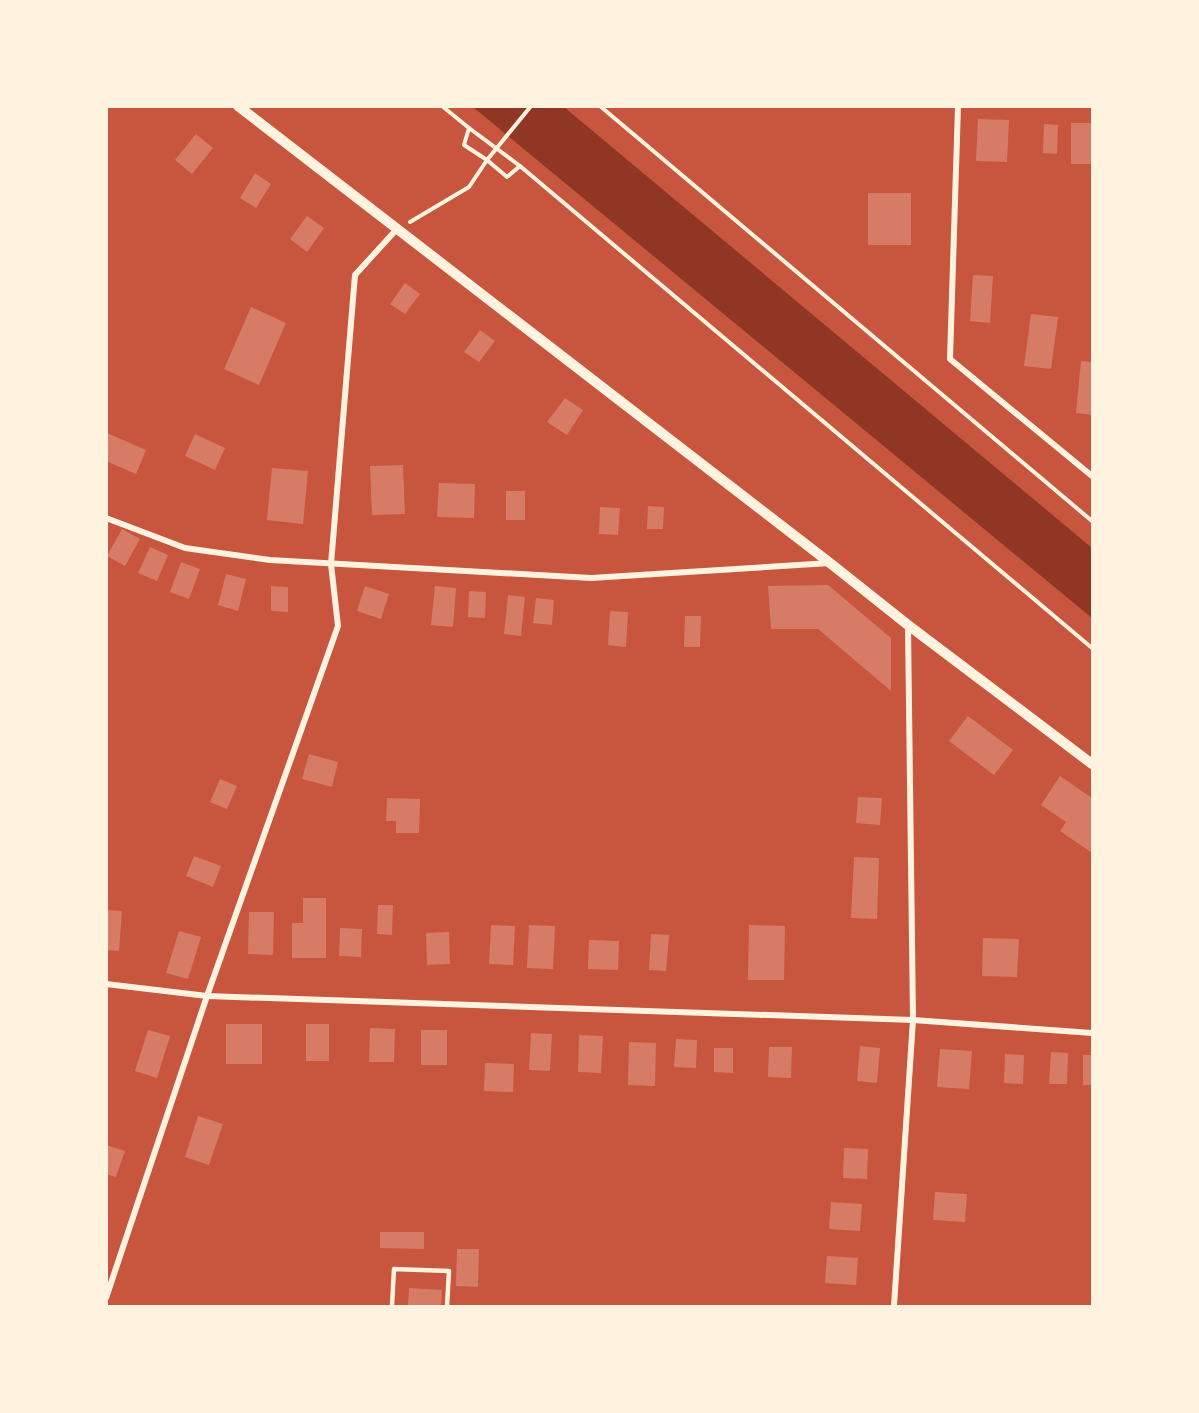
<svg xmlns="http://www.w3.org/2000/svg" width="1199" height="1413" font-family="'IBM Plex Sans',sans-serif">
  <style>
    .water { fill: #8f3625 }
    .building { fill: #d67c66 }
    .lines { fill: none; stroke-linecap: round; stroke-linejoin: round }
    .path { stroke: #fff3e0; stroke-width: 4 }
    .service { stroke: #fff3e0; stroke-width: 4.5 }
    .minor { stroke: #fff3e0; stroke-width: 6 }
    .tertiary { stroke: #fff3e0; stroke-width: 10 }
  </style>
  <rect width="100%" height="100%" fill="#c8553d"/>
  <polygon class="water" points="473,107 564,107 1092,548 1092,618"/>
  <g class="building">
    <polygon points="978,119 1009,120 1007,162 976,161"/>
    <rect x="1071" y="123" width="20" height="41"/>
    <polygon points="1044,124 1058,125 1057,154 1043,153"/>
    <polygon points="196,134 213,148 192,174 175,160"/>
    <polygon points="255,173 271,184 256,208 240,198"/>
    <rect x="868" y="193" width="43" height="52"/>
    <polygon points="307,216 324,228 307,252 290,239"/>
    <polygon points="973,275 993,276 990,323 970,321"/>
    <polygon points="405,283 420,294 405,314 390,304"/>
    <polygon points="251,307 286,323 259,385 224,369"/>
    <polygon points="1031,314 1058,317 1051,369 1024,366"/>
    <polygon points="480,330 495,341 479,362 464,352"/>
    <polygon points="1081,361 1092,362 1092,415 1076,413"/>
    <polygon points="565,398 583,410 567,435 547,422"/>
    <polygon points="107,433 146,450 136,474 106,461"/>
    <polygon points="195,434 225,448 215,470 185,456"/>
    <polygon points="403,465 405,514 372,515 370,466"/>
    <polygon points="272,468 308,471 303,524 267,520"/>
    <polygon points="439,483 475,484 474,518 437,517"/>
    <rect x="506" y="491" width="19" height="29"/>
    <polygon points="648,506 664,507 663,529 647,529"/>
    <polygon points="600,507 620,508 618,535 599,534"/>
    <polygon points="122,529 140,539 125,566 107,556"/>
    <polygon points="150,547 168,555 157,581 138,573"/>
    <polygon points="181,562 200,569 189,599 170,592"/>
    <polygon points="226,574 246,579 238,611 218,605"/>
    <polygon points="828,585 891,638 891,691 818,629 771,629 768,586"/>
    <polygon points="271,586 288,587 288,612 271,611"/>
    <polygon points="365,586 389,594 381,619 357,611"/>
    <polygon points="435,586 456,588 453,627 431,625"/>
    <polygon points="469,591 486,592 485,618 468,617"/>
    <polygon points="508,595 525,597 521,636 504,634"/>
    <polygon points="536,598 554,600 552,625 533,623"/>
    <polygon points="610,611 628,612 626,647 608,645"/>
    <polygon points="685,616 701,616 700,647 684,647"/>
    <polygon points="968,716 1013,750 994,775 949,741"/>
    <polygon points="309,754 338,762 332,787 302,779"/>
    <polygon points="1060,776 1092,798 1092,853 1060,831 1066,822 1041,805"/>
    <polygon points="220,779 237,786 227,809 210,802"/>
    <polygon points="858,797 882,798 880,825 856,823"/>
    <polygon points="387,798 420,799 419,833 396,833 396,821 386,821"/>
    <polygon points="194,856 221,866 213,887 186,876"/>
    <polygon points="854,857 879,858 877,919 851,918"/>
    <polygon points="303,898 326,898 326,958 292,958 292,923 303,923"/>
    <polygon points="378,905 393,905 392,935 377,934"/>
    <polygon points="106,910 122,911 119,951 106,950"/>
    <polygon points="249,912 274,912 273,955 248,954"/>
    <polygon points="491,925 515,926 513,965 489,964"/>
    <polygon points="529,925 555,926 553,969 527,968"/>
    <polygon points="749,925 785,926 784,980 748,980"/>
    <polygon points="340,928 362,929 361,957 339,956"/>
    <polygon points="179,931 201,937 188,979 166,973"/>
    <polygon points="449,932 450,964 427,965 426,933"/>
    <polygon points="651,934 669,935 666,971 649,970"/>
    <polygon points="983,938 1019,939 1017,977 982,976"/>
    <polygon points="589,940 619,941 618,970 588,969"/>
    <rect x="226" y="1024" width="36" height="40"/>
    <rect x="306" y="1024" width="23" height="37"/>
    <polygon points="370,1028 395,1029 394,1062 369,1062"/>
    <polygon points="148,1030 170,1036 157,1078 135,1071"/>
    <rect x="421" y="1030" width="26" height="35"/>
    <polygon points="531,1033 552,1034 550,1071 529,1070"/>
    <polygon points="579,1035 603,1036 601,1073 578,1072"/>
    <polygon points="676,1039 697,1040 696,1068 674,1067"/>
    <polygon points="629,1042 656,1043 655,1086 628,1085"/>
    <polygon points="860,1046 880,1048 877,1083 857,1081"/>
    <polygon points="769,1047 792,1047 791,1078 768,1077"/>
    <polygon points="714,1048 733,1048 733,1073 714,1072"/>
    <polygon points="940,1049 972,1051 969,1089 937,1087"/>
    <polygon points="1051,1052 1068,1053 1067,1084 1049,1084"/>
    <polygon points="1005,1054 1024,1055 1023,1084 1004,1083"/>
    <rect x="1083" y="1055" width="9" height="30"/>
    <polygon points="485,1063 514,1064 513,1092 484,1091"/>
    <polygon points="198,1116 223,1124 209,1165 185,1157"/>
    <polygon points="106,1145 125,1151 116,1177 106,1174"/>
    <polygon points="844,1148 868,1149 867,1179 843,1178"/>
    <polygon points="935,1192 967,1194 965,1222 933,1220"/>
    <polygon points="831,1202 862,1204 860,1231 829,1229"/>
    <polygon points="380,1232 424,1232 424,1249 380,1248"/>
    <polygon points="457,1249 479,1249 478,1287 456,1286"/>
    <polygon points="827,1256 858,1258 856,1285 825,1283"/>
    <polygon points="409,1288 442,1290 441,1306 408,1306"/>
  </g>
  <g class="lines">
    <g class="path">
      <polyline points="442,106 469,128 464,145 487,160 507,177 520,166 1092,648"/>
      <polyline points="600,106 1092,521"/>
      <polyline points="469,128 520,166"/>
      <polyline points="410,222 469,187 487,160 531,106"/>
    </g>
    <polyline class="service" points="392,1306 394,1269 449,1271 447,1306"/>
    <g class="minor">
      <polyline points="958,106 950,359 1092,476"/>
      <polyline points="106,518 185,548 270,560 591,578 830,563"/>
      <polyline points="106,984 207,996 913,1020 1092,1033"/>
      <polyline points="106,1298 207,996 338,626 331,564 355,275 396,230"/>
      <polyline points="894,1306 913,1020 908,626"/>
    </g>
    <polyline class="tertiary" points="238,106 830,563 908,625 1092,764"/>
  </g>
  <rect width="1199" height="1413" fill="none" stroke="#fff3e0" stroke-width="216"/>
</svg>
